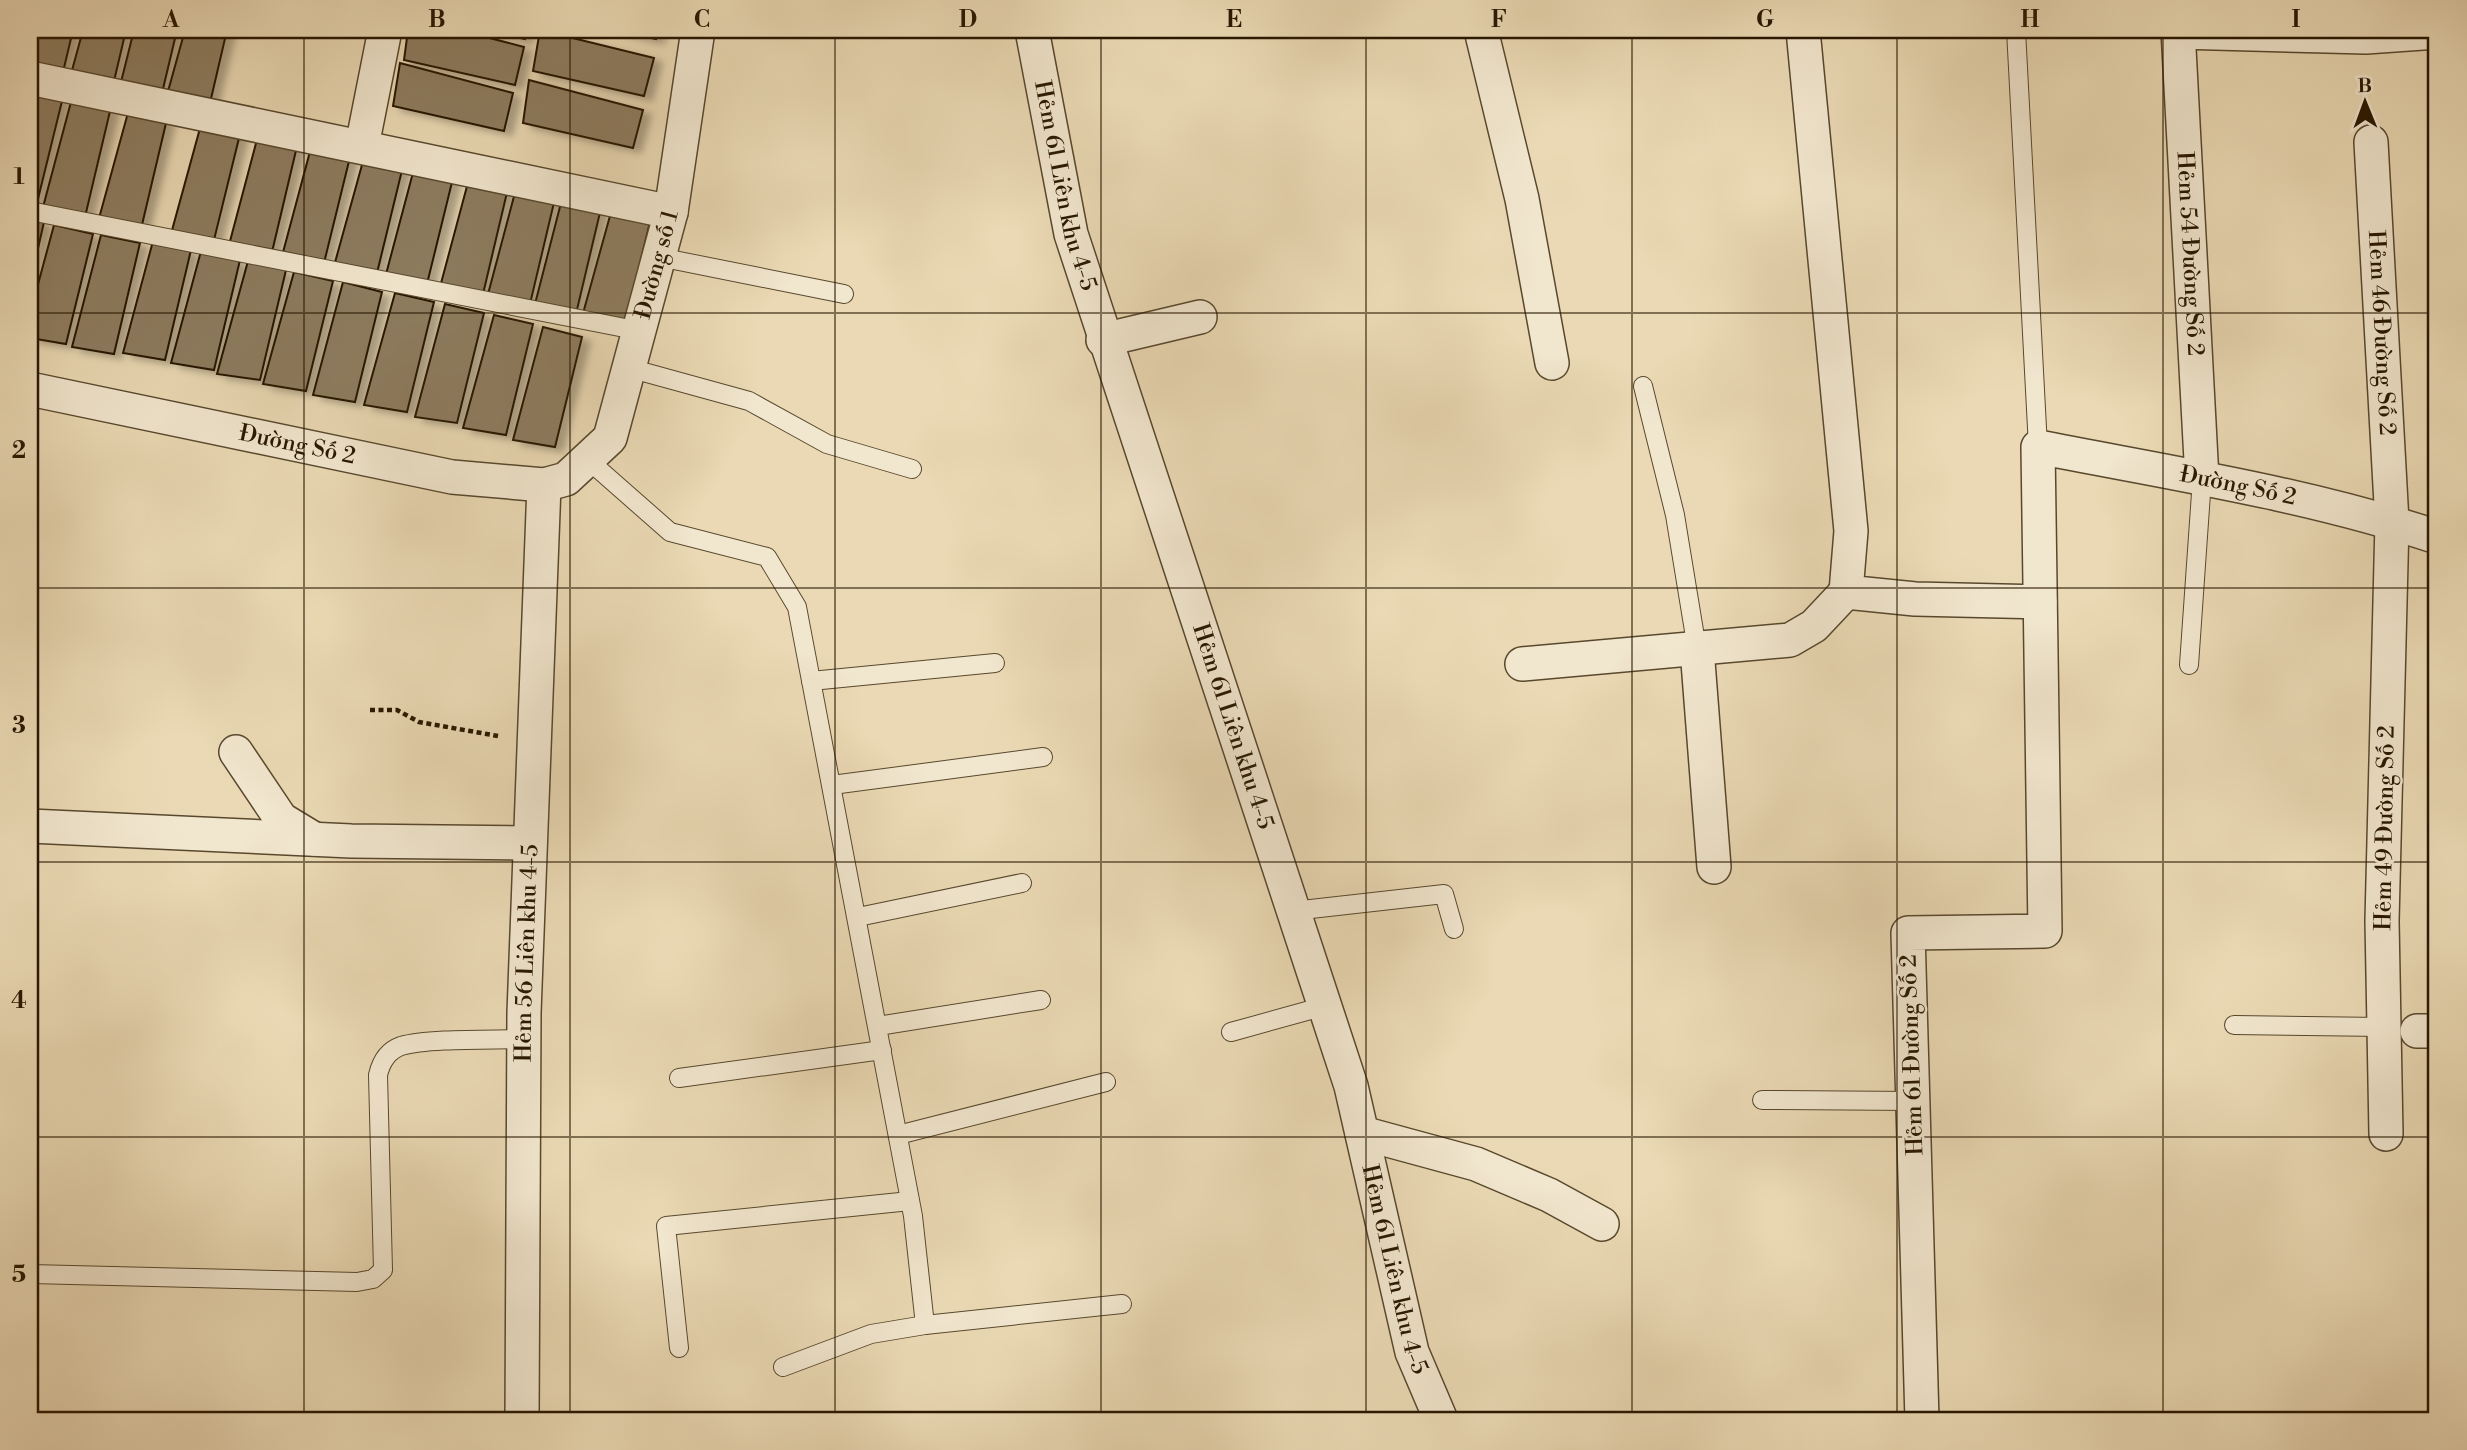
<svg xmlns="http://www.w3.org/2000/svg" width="2467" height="1450" font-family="'Libre Bodoni',serif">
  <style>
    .building { fill: #8d7c5e; stroke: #281700; stroke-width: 2; filter: url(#shadow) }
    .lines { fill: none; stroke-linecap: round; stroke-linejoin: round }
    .lane-casing { stroke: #58482d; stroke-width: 20 }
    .street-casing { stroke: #58482d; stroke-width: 36 }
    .path { stroke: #281700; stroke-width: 4.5; stroke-dasharray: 5 3.5; stroke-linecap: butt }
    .lane { stroke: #f1e6ce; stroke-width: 18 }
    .street { stroke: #f1e6ce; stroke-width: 33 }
    .grid { fill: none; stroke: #281700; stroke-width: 2; stroke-opacity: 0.55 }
    .labels { text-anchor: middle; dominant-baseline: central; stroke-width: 5; stroke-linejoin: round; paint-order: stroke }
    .street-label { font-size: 23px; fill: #281700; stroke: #f1e6ce }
    .neatline { fill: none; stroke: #281700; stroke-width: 2.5 }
    .grid-label { font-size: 23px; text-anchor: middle; font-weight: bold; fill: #281700 }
  </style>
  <defs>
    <filter id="shadow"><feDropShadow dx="8" dy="4.5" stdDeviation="3.5" flood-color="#0004"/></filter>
  </defs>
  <rect width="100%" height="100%" fill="#ead9b4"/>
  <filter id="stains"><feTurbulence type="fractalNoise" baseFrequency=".00286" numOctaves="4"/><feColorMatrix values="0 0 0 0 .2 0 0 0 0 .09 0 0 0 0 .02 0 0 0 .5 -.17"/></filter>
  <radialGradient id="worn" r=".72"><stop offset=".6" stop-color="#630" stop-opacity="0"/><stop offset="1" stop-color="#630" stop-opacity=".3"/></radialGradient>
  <g class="building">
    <polygon points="30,30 73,30 63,72 30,67"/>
    <polygon points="83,30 126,30 114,81 71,74"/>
    <polygon points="134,30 177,30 162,93 120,86"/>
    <polygon points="185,30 227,30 210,103 167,95"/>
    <polygon points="408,30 459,30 524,47 515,85 404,60"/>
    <polygon points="484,30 527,30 525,39"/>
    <polygon points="540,30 654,58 644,96 533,71"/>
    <polygon points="615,30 658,30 656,39"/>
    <polygon points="400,63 513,93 504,131 393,106"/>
    <polygon points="529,80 643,110 633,148 523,123"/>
    <polygon points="30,89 63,97 36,207 30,206"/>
    <polygon points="72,98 111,107 85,217 42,211"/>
    <polygon points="129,109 167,119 141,229 98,222"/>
    <polygon points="202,121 241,130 214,240 171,234"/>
    <polygon points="259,132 298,142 272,252 229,245"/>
    <polygon points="312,144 351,153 324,263 282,256"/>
    <polygon points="365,154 404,162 377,273 334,266"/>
    <polygon points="415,165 454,174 427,284 385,278"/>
    <polygon points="470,175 509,184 483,294 440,287"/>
    <polygon points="517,185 556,194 530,304 487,298"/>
    <polygon points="563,195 602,204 576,314 534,308"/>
    <polygon points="613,205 652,214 625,325 582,317"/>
    <polygon points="30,219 44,222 30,284"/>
    <polygon points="54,225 93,234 66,344 30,338 30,314"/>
    <polygon points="101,235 140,243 114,354 72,347"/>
    <polygon points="153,241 191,250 165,360 123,353"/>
    <polygon points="201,251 240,260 214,370 171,363"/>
    <polygon points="248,261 286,270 260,380 217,374"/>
    <polygon points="294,272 333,281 306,391 263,384"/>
    <polygon points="343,282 382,292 355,402 313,395"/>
    <polygon points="395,293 434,302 407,412 364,405"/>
    <polygon points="445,304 484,313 457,423 415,417"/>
    <polygon points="494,315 533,324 506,435 463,428"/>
    <polygon points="543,327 582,337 555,447 513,440"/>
  </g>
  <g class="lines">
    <g class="lane-casing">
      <g id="lane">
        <polyline points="2016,30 2038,447"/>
        <polyline points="30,211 640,331"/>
        <polyline points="659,257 844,294"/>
        <polyline points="629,368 749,401 827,444 912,469"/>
        <polyline points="1643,386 1675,515 1697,649"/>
        <polyline points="587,459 670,532 767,557 797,607 913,1216 925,1325"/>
        <polyline points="2189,665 2202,479"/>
        <polyline points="811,681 995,663"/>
        <polyline points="832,785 1043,757"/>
        <polyline points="1293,911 1444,894 1454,929"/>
        <polyline points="858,917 1022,883"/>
        <polyline points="2234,1025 2383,1027"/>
        <polyline points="878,1026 1041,1000"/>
        <polyline points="1231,1032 1325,1006"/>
        <polyline points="679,1078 882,1050"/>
        <polyline points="1762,1100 1913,1101"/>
        <polyline points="898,1135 1106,1082"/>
        <path d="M30,1274L357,1282L373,1279L383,1270L378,1075C381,1062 387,1051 401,1046C428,1038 492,1040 523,1039"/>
        <polyline points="679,1348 666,1226 910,1201"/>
        <polyline points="783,1367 871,1334 925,1325 1122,1304"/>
      </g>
    </g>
    <g class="street-casing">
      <g id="street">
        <path id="s1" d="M1032,30L1071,234L1351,1086L1412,1352L1441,1420"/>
        <polyline points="1481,30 1522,199 1552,363"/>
        <polyline points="1803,30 1851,531 1846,592 1915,599 2040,602"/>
        <path id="s2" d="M2178,30L2202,479"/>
        <polyline points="2178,32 2366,37 2437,32"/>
        <polyline points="30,78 671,212"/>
        <path id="s3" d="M2371,142L2392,522L2382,921L2386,1134"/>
        <polyline points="362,146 385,30"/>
        <polyline points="1103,340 1200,317"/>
        <path id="s4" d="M30,389L452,477L544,485L566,479L610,438L671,212L698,30"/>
        <polyline points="1697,649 1714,867"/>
        <polyline points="1522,664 1790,640 1814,626 1846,592"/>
        <polyline points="236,752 281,819 314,839"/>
        <polyline points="30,826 351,841 530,843"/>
        <polyline points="2417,1031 2437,1031"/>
        <polyline points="1362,1133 1476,1164 1549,1195 1602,1224"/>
        <path id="s5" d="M522,1420L524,1013L544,485"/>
        <path id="s6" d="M1922,1420L1908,933L2045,931L2038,447C2171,473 2308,494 2437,537"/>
      </g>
    </g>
    <polyline class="path" points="370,710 397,710 419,722 498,736"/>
    <use href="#lane" class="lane"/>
    <use href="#street" class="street"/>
  </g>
  <path class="grid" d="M304,30V1420M570,30V1420M835,30V1420M1101,30V1420M1366,30V1420M1632,30V1420M1897,30V1420M2163,30V1420M30,313H2437M30,588H2437M30,862H2437M30,1137H2437"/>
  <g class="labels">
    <g class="street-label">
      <text stroke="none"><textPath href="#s1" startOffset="159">Hẻm 61 Liên khu 4-5</textPath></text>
      <text stroke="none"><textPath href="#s2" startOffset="224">Hẻm 54 Đường Số 2</textPath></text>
      <text stroke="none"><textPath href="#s4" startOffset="786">Đường số 1</textPath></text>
      <text stroke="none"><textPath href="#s3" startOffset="191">Hẻm 46 Đường Số 2</textPath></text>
      <text stroke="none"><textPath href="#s4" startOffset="273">Đường Số 2</textPath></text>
      <text stroke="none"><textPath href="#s6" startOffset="1312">Đường Số 2</textPath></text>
      <text stroke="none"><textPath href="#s1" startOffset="726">Hẻm 61 Liên khu 4-5</textPath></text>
      <text transform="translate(2385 828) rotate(-89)">Hẻm 49 Đường Số 2</text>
      <text stroke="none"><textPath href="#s5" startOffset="467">Hẻm 56 Liên khu 4-5</textPath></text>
      <text transform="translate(1912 1055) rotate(-92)">Hẻm 61 Đường Số 2</text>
      <text stroke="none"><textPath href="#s1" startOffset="1293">Hẻm 61 Liên khu 4-5</textPath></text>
    </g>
  </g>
  <rect width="2467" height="1450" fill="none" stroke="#ead9b4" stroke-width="77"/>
  <g transform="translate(2365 102) rotate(359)" stroke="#f1e6ce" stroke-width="5" paint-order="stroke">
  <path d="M0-5L12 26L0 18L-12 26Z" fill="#281700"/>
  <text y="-10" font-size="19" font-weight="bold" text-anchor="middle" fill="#281700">B</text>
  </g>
  <rect x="38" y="38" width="2390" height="1374" class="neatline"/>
  <g class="grid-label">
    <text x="171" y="27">A</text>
    <text x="437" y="27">B</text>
    <text x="702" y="27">C</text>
    <text x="968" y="27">D</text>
    <text x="1234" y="27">E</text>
    <text x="1499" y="27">F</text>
    <text x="1765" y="27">G</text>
    <text x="2030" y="27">H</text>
    <text x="2296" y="27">I</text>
    <text x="19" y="184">1</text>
    <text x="19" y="458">2</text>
    <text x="19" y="733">3</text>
    <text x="19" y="1008">4</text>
    <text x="19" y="1282">5</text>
  </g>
  <rect width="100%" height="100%" filter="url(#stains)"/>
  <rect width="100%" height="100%" fill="url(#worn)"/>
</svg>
